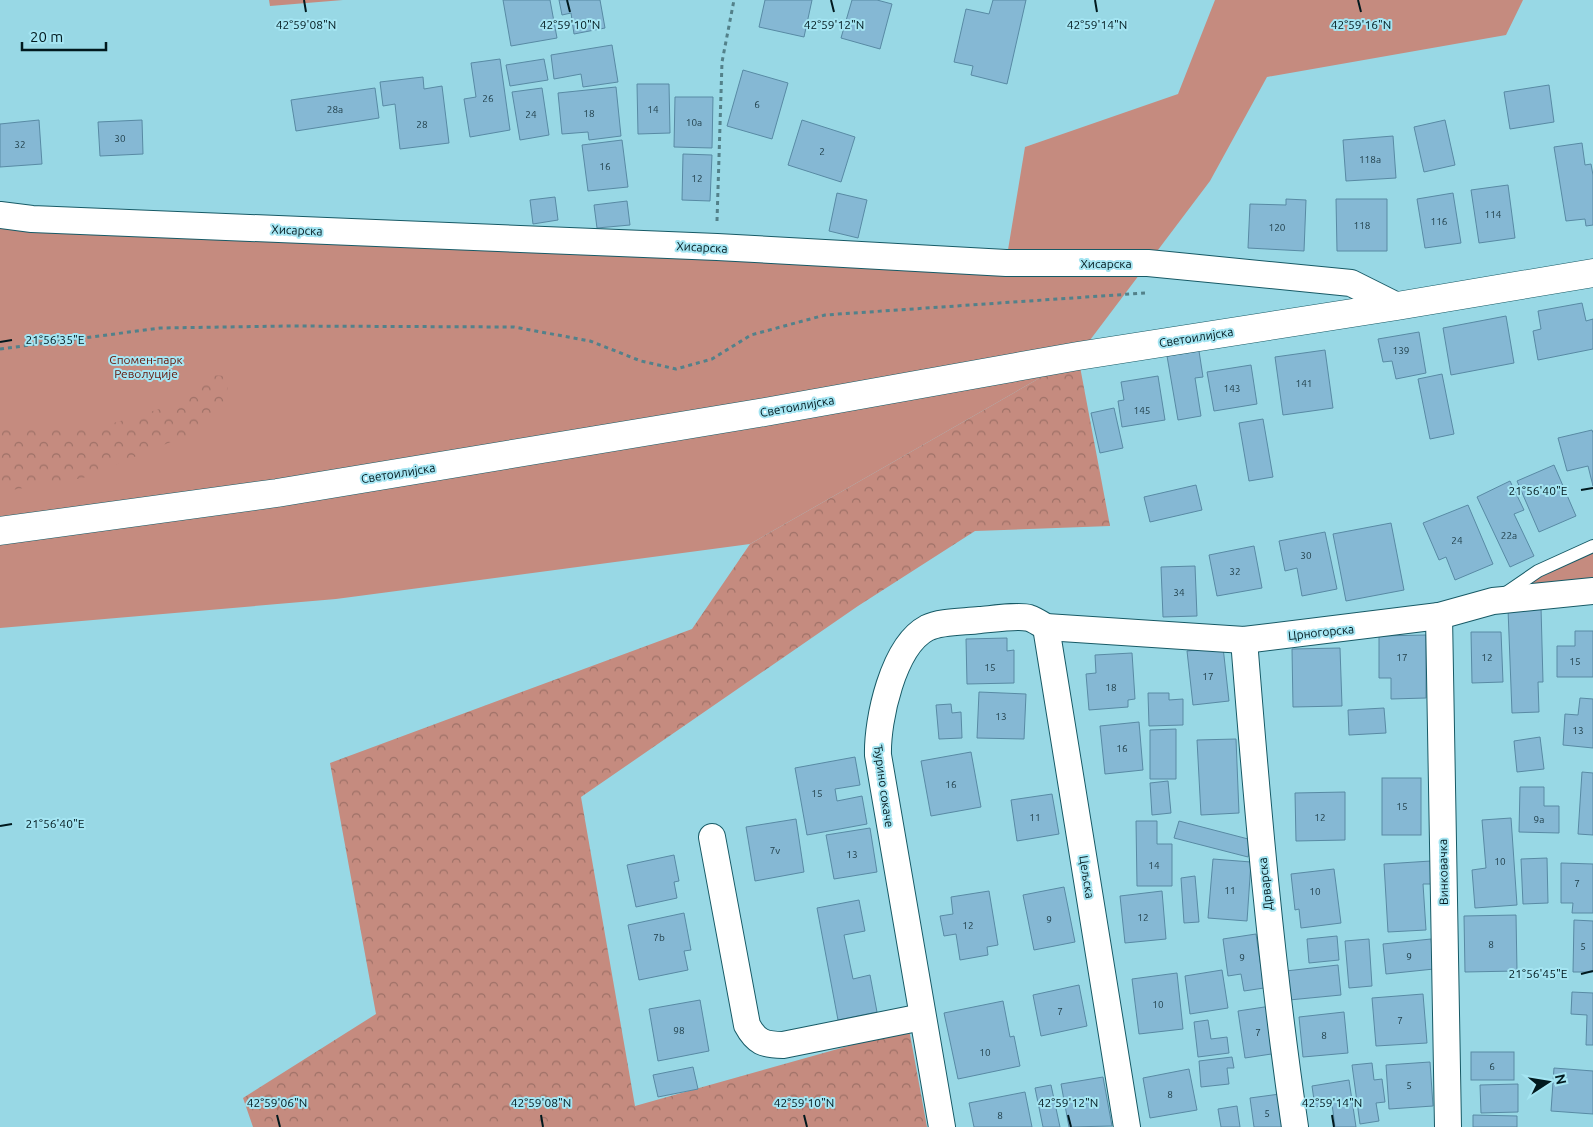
<svg xmlns="http://www.w3.org/2000/svg" width="1593" height="1127" font-family="Ubuntu,sans-serif">
  <style>
    .green { fill: #c58b7f }
    .forest { fill: url(#forest-crowns) }
    .building { fill: #85b8d4; stroke: #588aa4 }
    .lines { fill: none; stroke-linecap: round; stroke-linejoin: round }
    .service-casing { stroke: #175a66; stroke-width: 14 }
    .minor-casing { stroke: #175a66; stroke-width: 28 }
    .tertiary-casing { stroke: #175a66; stroke-width: 29 }
    .path { stroke: #53818a; stroke-width: 3; stroke-dasharray: 4 4; stroke-linecap: butt }
    .service { stroke: #fff; stroke-width: 12 }
    .minor { stroke: #fff; stroke-width: 26 }
    .tertiary { stroke: #fff; stroke-width: 28 }
    .ticks { fill: none; stroke: #01191e; stroke-width: 2 }
    .labels { text-anchor: middle; dominant-baseline: central; stroke-width: 4; stroke-linejoin: round; paint-order: stroke }
    .number-label { font-size: 10px; fill: #22414c }
    .street-label { font-size: 12px; fill: #01191e; stroke: #a5e5f2 }
    .park-label { font-size: 12px; fill: #651508; stroke: #a5e5f2 }
    .ticks-label { font-size: 12px; text-anchor: middle; fill: #01191e; stroke: #a5e5f2; stroke-width: 4; stroke-linejoin: round; paint-order: stroke }
  </style>
  <defs>
    <pattern id="forest-crowns" width="20" height="18" patternUnits="userSpaceOnUse" patternTransform="scale(1.25)"><rect width="20" height="18" fill="#c58b7f"/><path d="M2 6a3 3 0 1 1 6 0M12 15a3 3 0 1 1 6 0" fill="none" stroke="#9e7167"/></pattern>
  </defs>
  <rect width="100%" height="100%" fill="#98d8e5"/>
  <g class="green">
    <polygon points="269,0 343,0 270,6"/>
    <polygon points="1215,0 1523,0 1506,35 1267,77 1210,181 1078,356 750,544 336,599 0,628 0,215 1006,262 1025,147 1178,94"/>
    <polygon points="1593,546 1593,591 1493,601"/>
  </g>
  <g class="forest">
    <polygon points="1078,356 1110,526 975,531 858,606 581,797 635,1106 909,1029 927,1127 253,1127 243,1098 376,1014 330,763 692,629 750,544"/>
    <polygon points="206,375 229,376 224,414 195,432 83,478 0,492 0,430 107,425 173,405"/>
  </g>
  <g class="building">
    <polygon points="503,0 550,0 557,38 511,46"/>
    <polygon points="559,0 600,0 605,28 574,34 571,13 562,15"/>
    <polygon points="765,0 812,0 804,37 759,27"/>
    <polygon points="852,0 877,0 892,4 880,49 841,38"/>
    <polygon points="993,0 1026,0 1007,84 971,75 973,66 954,62 966,9 989,14"/>
    <polygon points="612,45 618,82 583,87 581,74 554,79 551,55"/>
    <polygon points="500,59 510,130 470,137 464,99 476,97 471,63"/>
    <polygon points="544,59 548,80 510,86 506,65"/>
    <polygon points="743,70 788,83 772,139 727,126"/>
    <polygon points="423,77 424,89 442,86 449,143 400,149 395,104 383,106 380,82"/>
    <polygon points="637,84 669,84 670,133 638,134"/>
    <polygon points="1549,85 1554,122 1510,129 1504,92"/>
    <polygon points="616,87 621,136 589,140 588,132 562,134 558,93"/>
    <polygon points="375,88 379,118 296,131 291,100"/>
    <polygon points="542,88 549,135 520,140 512,92"/>
    <polygon points="675,97 713,97 712,148 674,147"/>
    <polygon points="39,120 42,164 0,167 0,124"/>
    <polygon points="142,120 143,154 100,156 98,122"/>
    <polygon points="802,120 855,137 841,182 788,165"/>
    <polygon points="1445,120 1455,165 1424,172 1414,127"/>
    <polygon points="1393,136 1396,178 1346,181 1343,140"/>
    <polygon points="622,140 628,187 588,191 582,145"/>
    <polygon points="1582,143 1585,165 1591,164 1593,175 1593,225 1586,226 1585,219 1566,221 1554,147"/>
    <polygon points="683,154 712,155 710,201 682,200"/>
    <polygon points="1508,185 1515,238 1479,243 1471,190"/>
    <polygon points="837,193 867,200 858,238 829,231"/>
    <polygon points="1453,193 1461,243 1425,248 1417,199"/>
    <polygon points="555,197 558,220 533,224 530,200"/>
    <polygon points="1286,199 1306,200 1304,251 1248,248 1250,204 1286,205"/>
    <polygon points="1336,199 1387,199 1387,251 1337,251"/>
    <polygon points="627,201 630,225 597,228 594,205"/>
    <polygon points="1582,303 1586,321 1593,319 1593,349 1538,360 1533,331 1541,329 1538,311"/>
    <polygon points="1506,316 1514,363 1451,375 1443,328"/>
    <polygon points="1419,332 1426,373 1396,379 1392,361 1383,362 1378,339"/>
    <polygon points="1325,350 1333,408 1283,415 1275,357"/>
    <polygon points="1199,351 1203,377 1195,378 1201,416 1178,420 1167,356"/>
    <polygon points="1251,365 1257,404 1214,411 1207,372"/>
    <polygon points="1442,374 1454,434 1430,439 1418,379"/>
    <polygon points="1158,376 1165,420 1122,427 1118,401 1124,400 1121,382"/>
    <polygon points="1114,408 1123,448 1100,453 1091,413"/>
    <polygon points="1263,419 1273,477 1249,481 1239,423"/>
    <polygon points="1592,430 1593,433 1593,486 1588,466 1567,471 1558,438"/>
    <polygon points="1554,465 1576,516 1539,532 1517,481"/>
    <polygon points="1510,481 1524,510 1514,514 1534,556 1510,567 1477,497"/>
    <polygon points="1196,485 1202,510 1150,522 1144,497"/>
    <polygon points="1468,505 1493,564 1455,580 1446,557 1439,560 1423,523"/>
    <polygon points="1391,523 1404,590 1346,601 1333,534"/>
    <polygon points="1325,532 1337,589 1302,596 1297,568 1285,571 1279,541"/>
    <polygon points="1254,546 1262,588 1217,596 1209,555"/>
    <polygon points="1195,566 1197,616 1163,617 1161,567"/>
    <polygon points="1541,607 1543,682 1538,682 1539,712 1512,713 1508,609"/>
    <polygon points="1575,631 1593,631 1593,677 1557,677 1557,646 1575,646"/>
    <polygon points="1471,632 1501,632 1503,682 1472,683"/>
    <polygon points="1426,635 1426,698 1391,699 1391,678 1379,678 1379,636"/>
    <polygon points="1007,638 1007,651 1014,650 1014,683 967,684 966,639"/>
    <polygon points="1223,647 1229,701 1193,705 1187,651"/>
    <polygon points="1340,648 1342,706 1293,707 1292,649"/>
    <polygon points="1132,653 1135,699 1128,700 1128,707 1089,710 1086,674 1096,673 1095,655"/>
    <polygon points="979,692 1026,694 1024,739 977,738"/>
    <polygon points="1148,693 1169,693 1169,700 1183,699 1183,725 1149,726"/>
    <polygon points="1580,698 1593,699 1593,748 1563,745 1565,714 1578,715"/>
    <polygon points="951,704 952,713 961,712 962,738 939,739 936,705"/>
    <polygon points="1384,708 1386,733 1349,735 1348,710"/>
    <polygon points="1139,722 1143,770 1105,774 1100,726"/>
    <polygon points="1176,729 1176,779 1150,779 1150,730"/>
    <polygon points="1540,737 1544,769 1517,772 1514,741"/>
    <polygon points="1236,739 1239,813 1201,815 1197,740"/>
    <polygon points="971,752 981,807 931,816 921,761"/>
    <polygon points="855,757 860,785 835,789 837,801 862,796 867,824 807,835 795,768"/>
    <polygon points="1582,772 1593,773 1593,835 1578,834"/>
    <rect x="1382" y="778" width="39" height="57"/>
    <polygon points="1168,781 1171,813 1152,815 1150,783"/>
    <polygon points="1520,787 1544,787 1544,806 1559,806 1559,833 1519,832"/>
    <polygon points="1345,792 1345,840 1296,841 1295,793"/>
    <polygon points="1052,794 1059,834 1017,841 1011,800"/>
    <polygon points="1511,818 1517,905 1475,908 1472,870 1486,868 1482,820"/>
    <polygon points="796,819 804,872 755,881 746,827"/>
    <polygon points="1136,821 1157,821 1157,844 1172,844 1172,886 1137,886"/>
    <polygon points="1179,821 1252,840 1248,857 1174,838"/>
    <polygon points="870,828 877,872 834,879 826,835"/>
    <polygon points="674,855 679,881 674,882 677,898 636,907 627,865"/>
    <polygon points="1547,858 1548,903 1523,904 1521,859"/>
    <polygon points="1213,859 1251,862 1247,921 1208,918"/>
    <polygon points="1431,861 1432,884 1423,884 1426,930 1388,932 1384,864"/>
    <polygon points="1561,863 1593,864 1593,913 1572,913 1573,903 1561,903"/>
    <polygon points="1334,869 1341,923 1301,928 1299,909 1295,910 1291,874"/>
    <polygon points="1195,876 1199,922 1184,923 1181,878"/>
    <polygon points="1064,887 1075,942 1034,950 1023,895"/>
    <polygon points="989,891 998,945 987,947 988,955 960,960 956,934 944,936 940,916 953,914 951,897"/>
    <polygon points="1162,891 1166,939 1125,943 1120,896"/>
    <polygon points="859,900 865,931 844,935 853,979 870,975 877,1012 838,1020 817,908"/>
    <polygon points="684,913 691,950 684,951 688,970 639,980 628,925"/>
    <polygon points="1516,915 1517,971 1465,972 1464,916"/>
    <polygon points="1574,920 1593,921 1593,972 1573,972"/>
    <polygon points="1256,934 1264,988 1244,991 1241,974 1228,976 1223,939"/>
    <polygon points="1337,936 1339,960 1309,963 1307,939"/>
    <polygon points="1369,939 1372,986 1349,988 1345,941"/>
    <polygon points="1431,939 1434,969 1386,974 1383,944"/>
    <polygon points="1338,965 1341,995 1289,1000 1286,971"/>
    <polygon points="1222,970 1228,1008 1190,1014 1185,976"/>
    <polygon points="1177,973 1183,1029 1139,1034 1132,979"/>
    <polygon points="1079,985 1087,1026 1041,1036 1033,995"/>
    <polygon points="1572,992 1593,993 1593,1045 1586,1045 1587,1015 1571,1014"/>
    <polygon points="1423,994 1427,1043 1376,1046 1372,998"/>
    <polygon points="700,1000 709,1051 658,1061 649,1009"/>
    <polygon points="1003,1001 1010,1037 1014,1036 1020,1066 958,1079 944,1013"/>
    <polygon points="1271,1006 1278,1053 1245,1058 1238,1011"/>
    <polygon points="1344,1012 1348,1053 1303,1057 1299,1017"/>
    <polygon points="1208,1020 1211,1039 1227,1037 1229,1053 1198,1057 1194,1022"/>
    <rect x="1471" y="1052" width="43" height="28"/>
    <polygon points="1232,1057 1234,1068 1227,1068 1229,1084 1201,1087 1199,1061"/>
    <polygon points="1430,1062 1433,1106 1389,1109 1386,1065"/>
    <polygon points="1372,1063 1374,1080 1382,1079 1385,1102 1376,1103 1379,1121 1360,1124 1352,1065"/>
    <polygon points="693,1067 698,1089 658,1097 653,1075"/>
    <polygon points="1554,1068 1593,1071 1593,1114 1551,1111"/>
    <polygon points="1189,1069 1197,1110 1150,1118 1143,1078"/>
    <polygon points="1103,1077 1112,1126 1069,1127 1061,1084"/>
    <polygon points="1349,1080 1356,1127 1335,1127 1332,1104 1315,1107 1312,1086"/>
    <polygon points="1518,1084 1518,1112 1481,1113 1480,1085"/>
    <polygon points="1051,1085 1060,1127 1043,1127 1035,1088"/>
    <polygon points="1025,1092 1032,1127 974,1127 969,1103"/>
    <polygon points="1280,1094 1284,1127 1254,1127 1250,1098"/>
    <polygon points="1237,1106 1240,1127 1221,1127 1218,1109"/>
    <polygon points="1473,1115 1517,1116 1517,1127 1473,1127"/>
  </g>
  <g class="lines">
    <g class="service-casing">
      <polyline id="service" points="1503,595 1538,571 1593,546"/>
    </g>
    <g class="minor-casing">
      <g id="minor">
        <polyline points="0,215 32,219 717,247 1006,263 1148,263 1351,283 1397,306"/>
        <polyline points="1439,616 1448,1127"/>
        <polyline points="1046,627 1127,1127"/>
        <path d="M1244,640C1257,803 1271,965 1295,1127"/>
        <path d="M712,837L747,1025C756,1042 764,1045 783,1045L922,1017"/>
        <path d="M942,1127L878,755C877,720 893,646 927,628C941,621 964,622 980,620C992,619 1019,615 1029,618C1035,620 1041,624 1046,627L1244,640L1439,616L1493,601L1593,591"/>
      </g>
    </g>
    <g class="tertiary-casing">
      <polyline id="tertiary" points="0,531 277,493 765,412 1078,356 1397,306 1593,273"/>
    </g>
    <g class="path">
      <polyline points="717,221 722,62 734,0"/>
      <polyline points="0,349 160,328 289,326 514,327 590,341 641,361 676,369 712,359 751,335 825,315 1145,293"/>
    </g>
    <use href="#service" class="service"/>
    <use href="#minor" class="minor"/>
    <use href="#tertiary" class="tertiary"/>
  </g>
  <path class="ticks" d="M304,0L306,12M567,0L570,12M831,0L834,12M1095,0L1097,12M1358,0L1361,12M0,342L12,340M1581,490L1593,488M0,826L12,824M1581,974L1593,971M277,1115L280,1127M541,1115L543,1127M804,1115L807,1127M1068,1115L1071,1127M1332,1115L1334,1127"/>
  <g class="labels">
    <g class="number-label">
      <text x="488" y="98">26</text>
      <text x="757" y="104">6</text>
      <text x="335" y="109">28a</text>
      <text x="653" y="109">14</text>
      <text x="589" y="113">18</text>
      <text x="531" y="114">24</text>
      <text x="694" y="122">10a</text>
      <text x="422" y="124">28</text>
      <text x="120" y="138">30</text>
      <text x="20" y="144">32</text>
      <text x="822" y="151">2</text>
      <text x="1370" y="159">118a</text>
      <text x="605" y="166">16</text>
      <text x="697" y="178">12</text>
      <text x="1493" y="214">114</text>
      <text x="1439" y="221">116</text>
      <text x="1362" y="225">118</text>
      <text x="1277" y="227">120</text>
      <text x="1401" y="350">139</text>
      <text x="1304" y="383">141</text>
      <text x="1232" y="388">143</text>
      <text x="1142" y="410">145</text>
      <text x="1509" y="535">22a</text>
      <text x="1457" y="540">24</text>
      <text x="1306" y="555">30</text>
      <text x="1235" y="571">32</text>
      <text x="1179" y="592">34</text>
      <text x="1402" y="657">17</text>
      <text x="1487" y="657">12</text>
      <text x="1575" y="661">15</text>
      <text x="990" y="667">15</text>
      <text x="1208" y="676">17</text>
      <text x="1111" y="687">18</text>
      <text x="1001" y="716">13</text>
      <text x="1578" y="730">13</text>
      <text x="1122" y="748">16</text>
      <text x="951" y="784">16</text>
      <text x="817" y="793">15</text>
      <text x="1402" y="806">15</text>
      <text x="1035" y="817">11</text>
      <text x="1320" y="817">12</text>
      <text x="1539" y="819">9a</text>
      <text x="775" y="850">7v</text>
      <text x="852" y="854">13</text>
      <text x="1500" y="861">10</text>
      <text x="1154" y="865">14</text>
      <text x="1577" y="883">7</text>
      <text x="1230" y="890">11</text>
      <text x="1315" y="891">10</text>
      <text x="1143" y="917">12</text>
      <text x="1049" y="919">9</text>
      <text x="968" y="925">12</text>
      <text x="659" y="937">7b</text>
      <text x="1491" y="944">8</text>
      <text x="1583" y="946">5</text>
      <text x="1409" y="956">9</text>
      <text x="1242" y="957">9</text>
      <text x="1158" y="1004">10</text>
      <text x="1060" y="1011">7</text>
      <text x="1400" y="1020">7</text>
      <text x="679" y="1030">98</text>
      <text x="1258" y="1032">7</text>
      <text x="1324" y="1035">8</text>
      <text x="985" y="1052">10</text>
      <text x="1492" y="1066">6</text>
      <text x="1409" y="1085">5</text>
      <text x="1170" y="1094">8</text>
      <text x="1267" y="1113">5</text>
      <text x="1000" y="1115">8</text>
    </g>
    <g class="street-label">
      <text transform="translate(297 230) rotate(2)">Хисарска</text>
      <text transform="translate(702 247) rotate(3)">Хисарска</text>
      <text x="1106" y="263">Хисарска</text>
      <text transform="translate(1196 337) rotate(-9)">Светоилијска</text>
      <text transform="translate(797 406) rotate(-10)">Светоилијска</text>
      <text transform="translate(398 473) rotate(-9)">Светоилијска</text>
      <text transform="translate(1321 632) rotate(-6)">Црногорска</text>
      <text transform="translate(884 786) rotate(82)">Ђурино сокаче</text>
      <text transform="translate(1443 872) rotate(-91)">Винковачка</text>
      <text transform="translate(1087 877) rotate(81)">Цељска</text>
      <text transform="translate(1265 884) rotate(-96)">Дрварска</text>
    </g>
    <g class="park-label">
      <text x="146" y="359">Спомен-парк<tspan x="146" dy="14">Револуције</tspan></text>
    </g>
  </g>
  <g class="ticks-label">
    <text x="306" y="29">42°59'08"N</text>
    <text x="570" y="29">42°59'10"N</text>
    <text x="834" y="29">42°59'12"N</text>
    <text x="1097" y="29">42°59'14"N</text>
    <text x="1361" y="29">42°59'16"N</text>
    <text x="55" y="344">21°56'35"E</text>
    <text x="1538" y="495">21°56'40"E</text>
    <text x="55" y="828">21°56'40"E</text>
    <text x="1538" y="978">21°56'45"E</text>
    <text x="277" y="1107">42°59'06"N</text>
    <text x="541" y="1107">42°59'08"N</text>
    <text x="804" y="1107">42°59'10"N</text>
    <text x="1068" y="1107">42°59'12"N</text>
    <text x="1332" y="1107">42°59'14"N</text>
  </g>
  <g transform="translate(1548 1082) rotate(78)" stroke="#a5e5f2" stroke-width="4" paint-order="stroke">
  <path d="M0-4L9 19L0 12L-9 19Z" fill="#01191e"/>
  <text y="-8" font-size="14" font-weight="bold" text-anchor="middle" fill="#01191e">N</text>
  </g>
  <path d="M22 42v8h84v-8" fill="none" stroke="#01191e" stroke-width="2.5"/>
  <text x="30" y="42" font-size="15" fill="#01191e" stroke="#a5e5f2" stroke-width="4" paint-order="stroke">20 m</text>
</svg>
